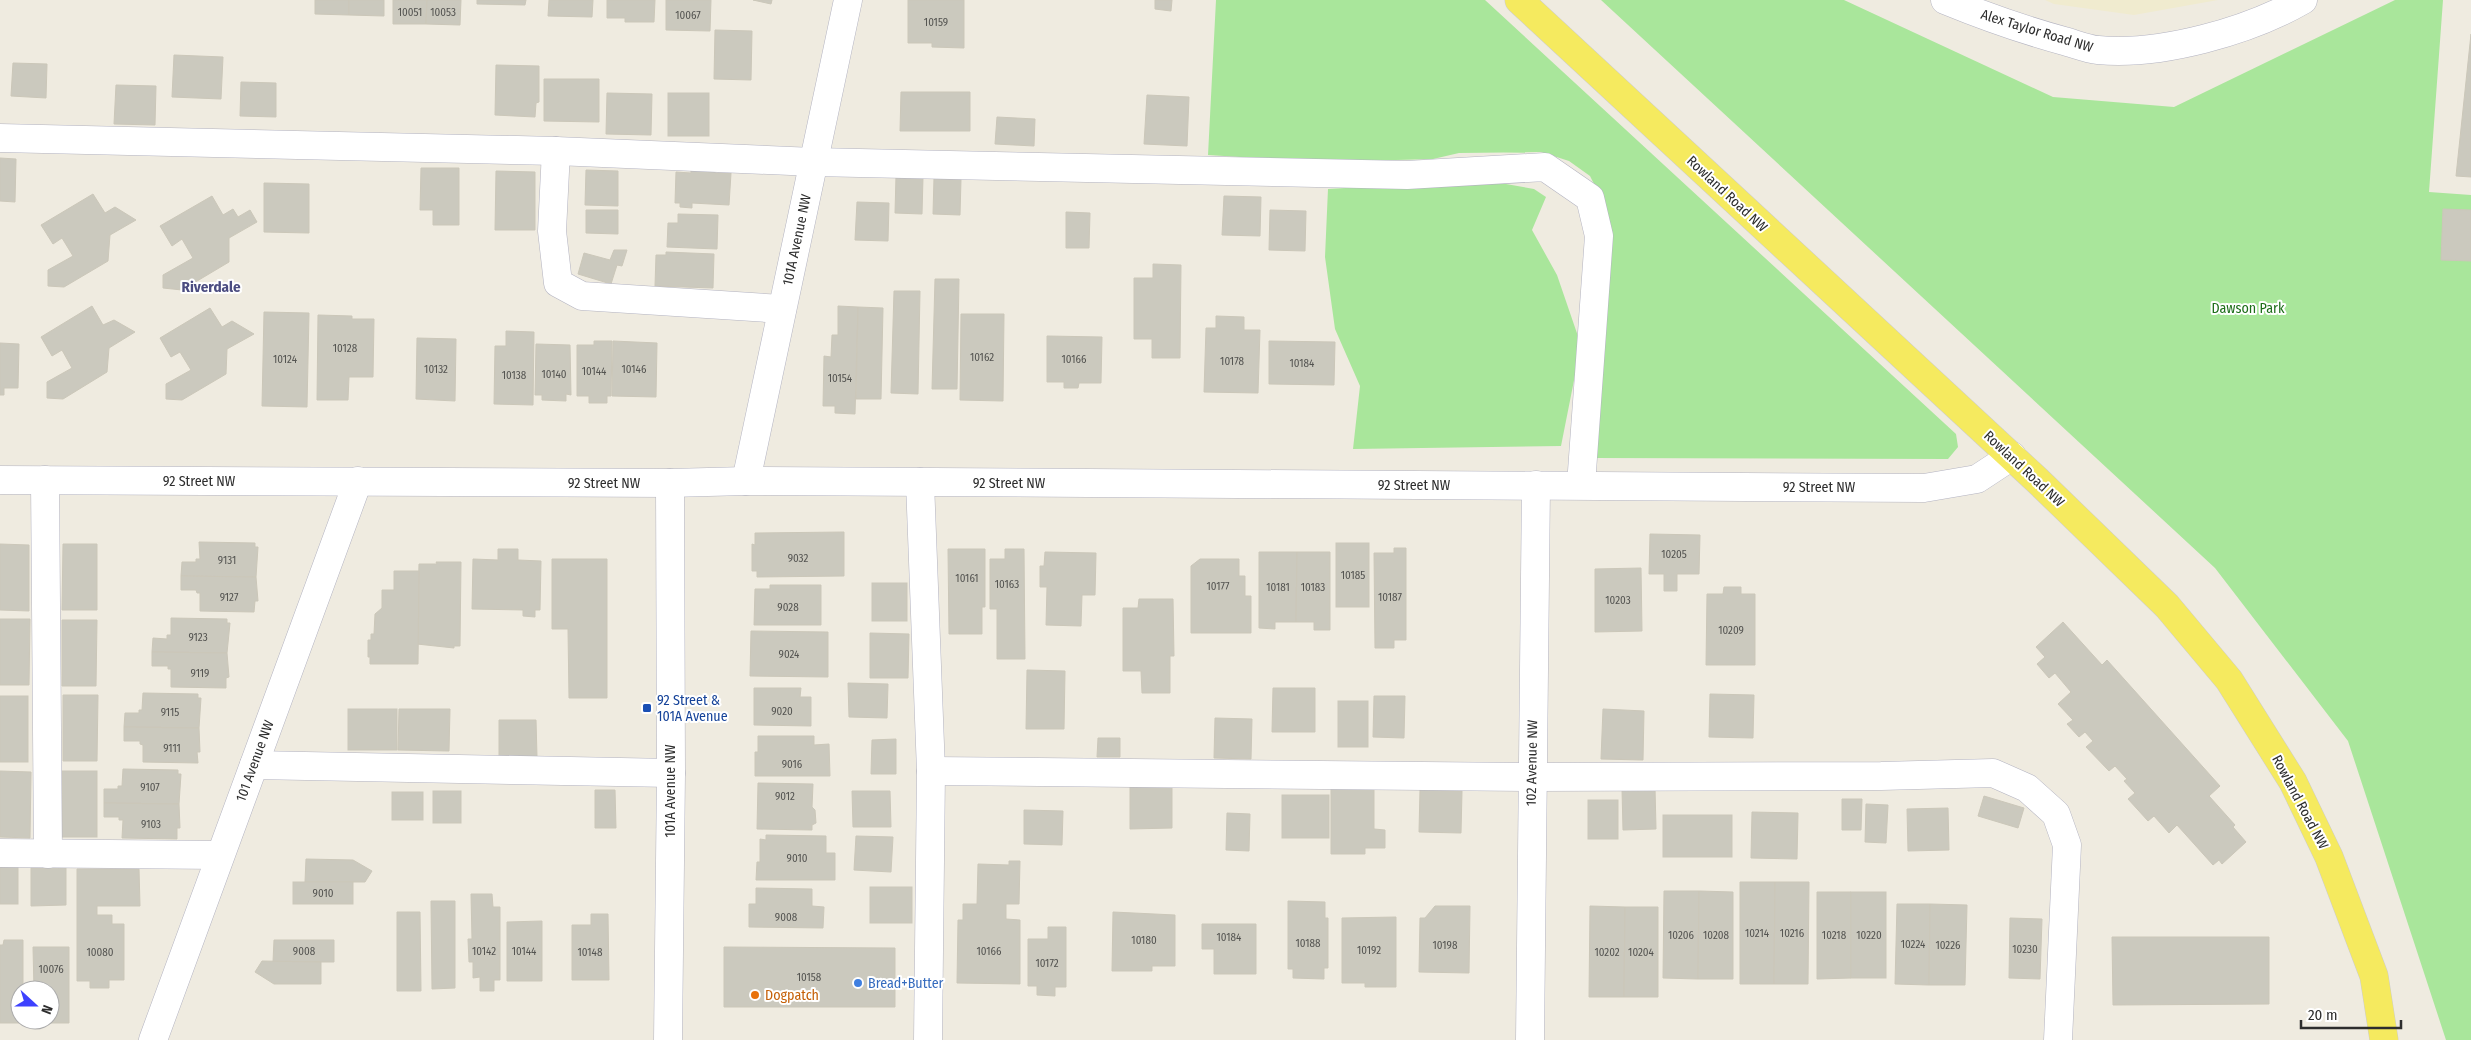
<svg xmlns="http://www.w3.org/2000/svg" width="2471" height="1040" font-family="'Fira Sans Condensed',sans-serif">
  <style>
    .education { fill: #f0ebcf }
    .green { fill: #a9e69b }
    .building { fill: #cbc9be; stroke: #cbc7b9 }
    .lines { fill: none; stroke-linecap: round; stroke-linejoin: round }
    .minor-casing { stroke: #b3b3c1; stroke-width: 29 }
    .major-casing { stroke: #cdcdcd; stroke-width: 29 }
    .minor { stroke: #fff; stroke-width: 28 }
    .major { stroke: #f5ea5f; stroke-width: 28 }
    .transit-dot { fill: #1a4fb4; stroke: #fff; stroke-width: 2 }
    .shop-dot { fill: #3f7fe0; stroke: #fff; stroke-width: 2 }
    .food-dot { fill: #e8710a; stroke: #fff; stroke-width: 2 }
    .labels { text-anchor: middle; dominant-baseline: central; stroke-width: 4; stroke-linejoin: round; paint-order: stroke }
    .number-label { font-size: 11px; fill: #545451 }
    .street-label { font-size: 14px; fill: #2d2d2d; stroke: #fff }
    .park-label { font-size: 14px; fill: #1d6e19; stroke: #fff }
    .transit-label { font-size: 14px; fill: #164399; stroke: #fff; text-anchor: start }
    .shop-label { font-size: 14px; fill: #366cbe; stroke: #fff; text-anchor: start }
    .food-label { font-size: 14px; fill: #c56008; stroke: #fff; text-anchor: start }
    .neighbourhood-label { font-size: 15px; font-weight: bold; fill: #4b4c80; stroke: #fff }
  </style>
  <rect width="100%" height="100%" fill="#efebe0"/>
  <polygon class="education" points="2045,0 2218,0 2134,15 2054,4"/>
  <g class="green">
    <polygon points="1216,0 1485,0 1956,434 1958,447 1948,459 1593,458 1600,196 1590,176 1569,161 1541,152 1459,153 1433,159 1322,162 1208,155"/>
    <polygon points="1601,0 1844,0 2053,97 2174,107 2395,0 2443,0 2429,192 2471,195 2471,1040 2446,1040 2348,741 2215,568"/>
    <polygon points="1483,180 1534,189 1546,197 1532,230 1557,275 1581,345 1561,446 1353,449 1360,386 1335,329 1325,257 1328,189"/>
  </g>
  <g class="building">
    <polygon points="315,0 349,0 349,15 315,14"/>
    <polygon points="349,0 384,0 384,16 349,15"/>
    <polygon points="393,0 427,0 426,24 393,24"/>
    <polygon points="427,0 461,0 460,25 426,24"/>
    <polygon points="477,0 526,0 525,5 477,4"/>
    <polygon points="549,0 593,0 592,17 548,16"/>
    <polygon points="607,0 655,0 654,22 625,22 625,18 607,18"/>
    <polygon points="666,0 711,0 710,31 666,30"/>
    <polygon points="753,0 772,0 771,4"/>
    <polygon points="908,0 964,0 964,48 932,47 932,43 908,43"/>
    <polygon points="1155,0 1172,0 1171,11 1155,9"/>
    <polygon points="715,30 752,31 751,80 714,79"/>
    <polygon points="2471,34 2471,177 2456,176"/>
    <polygon points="174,55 223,57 221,99 172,97"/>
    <polygon points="13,63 47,64 46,98 11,96"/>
    <polygon points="496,65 539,66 539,102 536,103 535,117 495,115"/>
    <polygon points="544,79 599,79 599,122 544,121"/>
    <polygon points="241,82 276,83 276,117 240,116"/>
    <polygon points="116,85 156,86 155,125 114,124"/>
    <polygon points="901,92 970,92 970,131 900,131"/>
    <polygon points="607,93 652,94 651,135 606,134"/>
    <rect x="668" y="93" width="41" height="43"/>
    <polygon points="1147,95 1189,97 1187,146 1144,144"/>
    <polygon points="997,117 1035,119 1034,146 995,144"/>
    <polygon points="0,158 16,159 15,202 0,201"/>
    <polygon points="421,168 459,168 459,225 433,225 433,210 420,210"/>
    <polygon points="691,168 715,169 715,173 731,173 729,205 692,203 692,208 680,207 680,203 675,203 676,172 691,173"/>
    <polygon points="586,170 618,171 618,206 585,205"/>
    <polygon points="496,171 535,172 535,230 495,230"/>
    <polygon points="896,176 923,177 922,214 895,213"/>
    <polygon points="934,178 961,179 960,215 933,214"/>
    <polygon points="264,183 309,184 309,233 264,232"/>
    <polygon points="93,194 105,213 115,207 136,220 110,235 108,261 64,287 48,286 48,270 73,256 62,238 53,244 41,225"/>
    <polygon points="212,196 223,215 233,209 238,217 250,210 257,222 229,238 229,262 182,290 163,288 163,275 193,258 182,239 172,246 160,226"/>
    <polygon points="1224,196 1261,197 1260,236 1222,235"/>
    <polygon points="857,202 889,203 888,241 855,240"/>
    <polygon points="2443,209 2471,210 2471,261 2441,260"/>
    <polygon points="586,210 618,210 618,234 586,233"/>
    <polygon points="1270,210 1306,211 1305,251 1269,250"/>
    <polygon points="1066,212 1090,213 1089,248 1066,248"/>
    <polygon points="678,214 718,215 717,249 667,247 668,223 678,223"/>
    <polygon points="614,250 627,250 622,266 617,265 611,284 578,274 584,253 610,260"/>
    <polygon points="666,252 714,254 713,288 655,286 656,255 666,255"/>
    <polygon points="1153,264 1181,265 1180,358 1152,358 1152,339 1134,339 1134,278 1153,278"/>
    <polygon points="935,279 959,279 957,389 932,389"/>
    <polygon points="894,291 920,291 918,394 891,393"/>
    <polygon points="92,306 103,325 114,320 135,332 109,348 107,372 63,399 47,398 47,382 72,368 62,350 52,356 41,337"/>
    <polygon points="838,306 858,307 855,414 835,413 835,406 823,406 824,356 831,357 832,335 838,335"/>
    <polygon points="858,307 883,308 881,399 856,399"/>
    <polygon points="210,308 222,327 232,321 254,334 227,349 226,374 182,400 166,399 166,384 191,370 180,352 171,357 160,338"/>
    <polygon points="264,312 309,313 307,407 262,406"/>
    <polygon points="961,314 1004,314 1003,401 960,400"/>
    <polygon points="318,315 352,316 352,319 374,319 373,377 349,377 348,400 317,400"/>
    <polygon points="1216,316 1244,317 1244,330 1260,330 1258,393 1204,392 1206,328 1216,328"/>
    <polygon points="506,331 534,332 533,405 494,404 495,346 506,346"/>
    <polygon points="1047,336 1102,337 1101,383 1079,383 1078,388 1064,388 1064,382 1047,382"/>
    <polygon points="417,338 456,339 455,401 416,399"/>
    <polygon points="594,341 612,341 611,396 607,396 607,403 589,403 589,396 577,396 577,345 594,345"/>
    <polygon points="613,341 657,343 656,397 612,396"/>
    <polygon points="1269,341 1335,342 1334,385 1269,384"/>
    <polygon points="0,343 19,344 18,388 4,388 4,395 0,395"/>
    <polygon points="536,344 570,345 571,395 566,394 566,401 542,400 542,395 535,395"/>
    <polygon points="844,532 844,576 757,577 757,571 752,571 752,544 755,545 755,533"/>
    <polygon points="1650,534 1700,535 1699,574 1677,574 1677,591 1664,591 1664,574 1649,574"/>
    <polygon points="199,542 255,543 255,547 258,547 256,577 181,576 182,562 196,562 196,559 200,559"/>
    <rect x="1336" y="543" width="33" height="64"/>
    <polygon points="0,544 29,545 29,611 0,610"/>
    <polygon points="63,544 97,544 97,610 62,610"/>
    <polygon points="1394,548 1406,548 1406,640 1394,640 1394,648 1375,648 1374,553 1394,553"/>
    <polygon points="498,549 518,549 518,560 541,561 540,610 535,610 535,617 523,616 523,610 472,609 473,559 498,560"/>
    <polygon points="948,549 985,549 985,607 982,607 982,634 949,634"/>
    <polygon points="1005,549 1024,549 1025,659 997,659 997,609 990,609 990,559 1005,559"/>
    <polygon points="1045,552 1096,553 1095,595 1082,595 1081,626 1046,625 1047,587 1040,587 1040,566 1044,566"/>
    <polygon points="1259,552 1297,552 1296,622 1275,622 1275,629 1259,628"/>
    <polygon points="1297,552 1330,552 1330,630 1314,630 1314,622 1296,622"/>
    <polygon points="552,559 607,559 607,698 569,698 568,629 552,629"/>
    <polygon points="1200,559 1239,559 1239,576 1245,576 1245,596 1251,596 1251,633 1191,633 1191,566"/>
    <polygon points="436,562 461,562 460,646 454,646 454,648 417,644 419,564 437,564"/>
    <polygon points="1641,568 1642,631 1595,632 1595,569"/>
    <polygon points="394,571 419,571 418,664 370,664 370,657 368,657 368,640 371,640 371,634 374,634 375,614 382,608 382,590 394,590"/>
    <polygon points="181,576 256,577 258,601 255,601 254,612 200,611 200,593 197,593 196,590 181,590"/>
    <rect x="872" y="583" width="35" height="38"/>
    <polygon points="770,585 821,585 821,625 754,625 755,589 770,589"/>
    <polygon points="1724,587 1741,587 1741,594 1755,594 1755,665 1706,665 1707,594 1723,594"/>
    <polygon points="1139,599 1173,599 1174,656 1170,656 1170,693 1142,693 1141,671 1123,671 1123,608 1138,608"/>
    <polygon points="171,618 227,619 227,623 230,623 227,653 152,652 153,638 167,639 167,635 171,635"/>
    <polygon points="0,619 30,619 29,685 0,685"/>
    <polygon points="62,620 97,620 96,686 62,686"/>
    <polygon points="2063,622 2102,665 2107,660 2220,786 2209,796 2235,825 2233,827 2246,842 2222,864 2219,860 2213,865 2177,825 2169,833 2154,816 2148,821 2128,799 2135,793 2124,781 2127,779 2115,766 2109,771 2086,747 2093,741 2085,732 2079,737 2067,724 2073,720 2058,704 2071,692 2055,673 2049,678 2037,664 2045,657 2036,647"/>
    <polygon points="751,631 828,632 828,677 750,676"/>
    <polygon points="870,633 909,634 908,678 870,678"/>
    <polygon points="152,652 227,653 229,677 226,678 226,688 171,687 171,669 168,669 168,666 152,666"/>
    <polygon points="1027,670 1065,671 1064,729 1026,729"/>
    <polygon points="848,683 888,684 887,718 849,717"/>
    <polygon points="754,688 801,688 800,697 811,697 811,726 754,725"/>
    <polygon points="1273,688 1315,688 1315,732 1272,732"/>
    <polygon points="143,693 198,694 198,698 201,698 199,728 124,727 125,713 139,713 139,710 142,710"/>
    <polygon points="1710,694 1754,695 1753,738 1709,737"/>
    <polygon points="63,695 98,695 97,761 63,761"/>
    <rect x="0" y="696" width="28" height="66"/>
    <polygon points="1374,696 1405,696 1404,738 1373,737"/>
    <rect x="1338" y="701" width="30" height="46"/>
    <rect x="348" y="709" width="49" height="41"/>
    <polygon points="399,709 450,709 449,751 398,750"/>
    <polygon points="1603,709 1644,711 1643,760 1601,759"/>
    <polygon points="1215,718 1252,719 1251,759 1214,758"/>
    <polygon points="499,720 536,720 537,757 499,757"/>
    <polygon points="124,727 199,728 200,752 197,752 198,763 143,762 143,745 140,744 140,741 124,741"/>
    <polygon points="758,736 814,736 814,745 829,744 830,776 755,776 755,752 758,752"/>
    <polygon points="1098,738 1120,738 1120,757 1097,757"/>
    <polygon points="896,739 896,774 871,774 872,740"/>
    <polygon points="123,769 178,770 178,774 181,774 179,804 104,803 104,789 118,789 118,786 122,786"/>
    <polygon points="0,771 31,772 30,838 0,837"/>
    <rect x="62" y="771" width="35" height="66"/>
    <polygon points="758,783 813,784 812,807 815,810 816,823 812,825 812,830 757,829"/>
    <polygon points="1331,785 1374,785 1374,829 1385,830 1385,848 1365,848 1365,854 1331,854"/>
    <polygon points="1130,787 1172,787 1172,828 1130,829"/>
    <polygon points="1655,788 1656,829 1623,830 1622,789"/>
    <polygon points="595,790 615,790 616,828 595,828"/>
    <polygon points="1420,790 1462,791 1461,833 1419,832"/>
    <rect x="433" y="791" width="28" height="32"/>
    <polygon points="852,791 890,791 891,827 853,827"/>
    <rect x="392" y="792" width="31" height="28"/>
    <rect x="1282" y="795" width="47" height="43"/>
    <polygon points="1984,796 2024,808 2018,828 1978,816"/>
    <polygon points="1842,799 1862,799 1861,830 1842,830"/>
    <rect x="1588" y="800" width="30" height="39"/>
    <polygon points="104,803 179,804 180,828 177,828 177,839 122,838 123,820 119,820 119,817 104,817"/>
    <polygon points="1866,804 1888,805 1886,843 1865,842"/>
    <polygon points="1948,808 1949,850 1908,851 1907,809"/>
    <polygon points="1024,810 1063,811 1062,845 1024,844"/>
    <polygon points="1752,812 1798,813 1797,859 1751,858"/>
    <polygon points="1227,813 1250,814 1249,851 1226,850"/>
    <rect x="1663" y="815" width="69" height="42"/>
    <polygon points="766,835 826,836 826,853 835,853 835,880 756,880 757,862 760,862 760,839 766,840"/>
    <polygon points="856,836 893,837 891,872 854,870"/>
    <polygon points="306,859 353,860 372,871 365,882 305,882"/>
    <polygon points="1009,861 1020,861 1019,904 1006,904 1006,919 1020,920 1020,984 957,983 958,920 963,920 963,904 977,904 978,864 1009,865"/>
    <rect x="0" y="867" width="18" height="37"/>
    <polygon points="66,867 66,905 31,906 31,868"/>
    <polygon points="77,869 139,869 140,906 97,906 97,915 112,915 112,924 124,924 124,980 109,980 109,988 90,988 90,981 77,981"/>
    <rect x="293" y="882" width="60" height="22"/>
    <polygon points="1740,882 1775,882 1774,984 1740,984"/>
    <polygon points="1775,882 1809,882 1808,984 1774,984"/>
    <rect x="870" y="887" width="42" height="36"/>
    <polygon points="756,888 812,889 812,906 824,907 823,928 749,927 749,904 756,904"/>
    <polygon points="1664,891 1699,891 1698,979 1663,978"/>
    <polygon points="1699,891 1733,892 1733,979 1698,979"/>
    <polygon points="1817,892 1851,892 1851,978 1817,979"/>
    <rect x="1851" y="892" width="35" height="86"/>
    <polygon points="471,894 492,894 493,907 500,907 500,980 494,980 494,991 480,991 480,977 473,978 473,962 469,962 468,939 472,939"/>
    <polygon points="431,901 455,901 455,988 432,989"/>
    <polygon points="1288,901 1325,902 1325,918 1328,918 1328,968 1324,968 1324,979 1293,978 1293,969 1288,969"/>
    <polygon points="1897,904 1930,904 1929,985 1895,984"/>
    <polygon points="1930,904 1967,905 1965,985 1929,985"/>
    <polygon points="1435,906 1470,906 1469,973 1419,972 1420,918 1425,918"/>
    <polygon points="1590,906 1625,907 1624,997 1589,997"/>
    <polygon points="1625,907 1658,907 1658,997 1624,997"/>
    <polygon points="397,912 420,912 421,991 397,991"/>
    <polygon points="1113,912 1175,915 1175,966 1152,966 1152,971 1112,971"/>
    <polygon points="591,914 608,914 609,980 572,980 572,925 591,925"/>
    <polygon points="1396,917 1396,987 1365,987 1365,983 1342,983 1342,918"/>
    <polygon points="2010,918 2042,919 2040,979 2009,978"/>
    <polygon points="542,921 542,981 507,981 507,922"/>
    <polygon points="1202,924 1256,924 1256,974 1214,974 1214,949 1202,949"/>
    <polygon points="1048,927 1066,927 1066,987 1055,987 1055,996 1037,995 1037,986 1028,986 1028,939 1048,939"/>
    <polygon points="2112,937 2269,937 2269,1004 2113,1005"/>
    <polygon points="4,940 23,940 23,990 20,990 20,1020 23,1020 23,1023 0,1023 0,945 3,945"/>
    <polygon points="274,940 334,940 334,962 273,962"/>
    <polygon points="33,947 69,947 69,1023 50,1023 50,990 34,990"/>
    <polygon points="724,947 895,948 895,1007 724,1007"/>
    <polygon points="262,961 321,962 321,984 274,984 255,972"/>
  </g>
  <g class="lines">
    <g class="minor-casing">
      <g id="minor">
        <path d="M1945,0C1984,16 2024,30 2064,41C2075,44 2087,49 2098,50C2161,56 2249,31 2303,0"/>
        <polyline points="0,138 556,151 814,162 1407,175 1545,167 1590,198 1599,236 1581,485"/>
        <polyline points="556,151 552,231 558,283 582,296 782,309"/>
        <polyline points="0,480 670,483 746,481 1924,488 1977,479 2012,456"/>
        <polyline points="45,480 48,854"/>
        <polyline points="746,481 848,0"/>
        <polyline points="920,482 931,771 928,1040"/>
        <polyline points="254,765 671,773"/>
        <polyline points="931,771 1531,777 1881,776 1993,773 2027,788 2056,814 2067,845 2058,1040"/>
        <polyline points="0,853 220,855"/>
        <polyline points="153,1040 358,481"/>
        <polyline points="668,1040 671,773 670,483"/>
        <polyline points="1530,1040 1536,485"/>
      </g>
    </g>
    <g class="major-casing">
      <polyline id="major" points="1519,0 2038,481 2167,606 2229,680 2293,782 2329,857 2374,976 2384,1040"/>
    </g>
    <use href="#minor" class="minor"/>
    <use href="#major" class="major"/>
  </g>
  <rect class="transit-dot" x="642" y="703" width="10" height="10" rx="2.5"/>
  <circle class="shop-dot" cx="858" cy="983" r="5"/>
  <circle class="food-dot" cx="755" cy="995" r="5"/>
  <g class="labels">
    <g class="number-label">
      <text x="410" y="12">10051</text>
      <text x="443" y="12">10053</text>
      <text x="688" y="15">10067</text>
      <text x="936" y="22">10159</text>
      <text x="345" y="348">10128</text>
      <text x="982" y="357">10162</text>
      <text x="285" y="359">10124</text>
      <text x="1074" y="359">10166</text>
      <text x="1232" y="361">10178</text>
      <text x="1302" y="363">10184</text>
      <text x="436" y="369">10132</text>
      <text x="634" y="369">10146</text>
      <text x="594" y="371">10144</text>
      <text x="554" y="374">10140</text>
      <text x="514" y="375">10138</text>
      <text x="840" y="378">10154</text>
      <text x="1674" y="554">10205</text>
      <text x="798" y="558">9032</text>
      <text x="227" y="560">9131</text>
      <text x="1353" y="575">10185</text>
      <text x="967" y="578">10161</text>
      <text x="1007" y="584">10163</text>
      <text x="1218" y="586">10177</text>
      <text x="1278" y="587">10181</text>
      <text x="1313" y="587">10183</text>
      <text x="229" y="597">9127</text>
      <text x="1390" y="597">10187</text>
      <text x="1618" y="600">10203</text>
      <text x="788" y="607">9028</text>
      <text x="1731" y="630">10209</text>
      <text x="198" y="637">9123</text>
      <text x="789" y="654">9024</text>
      <text x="200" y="673">9119</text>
      <text x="782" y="711">9020</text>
      <text x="170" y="712">9115</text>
      <text x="172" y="748">9111</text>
      <text x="792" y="764">9016</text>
      <text x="150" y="787">9107</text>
      <text x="785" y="796">9012</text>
      <text x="151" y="824">9103</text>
      <text x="797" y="858">9010</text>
      <text x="323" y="893">9010</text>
      <text x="786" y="917">9008</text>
      <text x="1757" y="933">10214</text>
      <text x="1792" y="933">10216</text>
      <text x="1681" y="935">10206</text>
      <text x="1716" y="935">10208</text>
      <text x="1834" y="935">10218</text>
      <text x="1869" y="935">10220</text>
      <text x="1229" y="937">10184</text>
      <text x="1144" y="940">10180</text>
      <text x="1308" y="943">10188</text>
      <text x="1913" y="944">10224</text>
      <text x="1445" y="945">10198</text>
      <text x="1948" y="945">10226</text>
      <text x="2025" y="949">10230</text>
      <text x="1369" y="950">10192</text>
      <text x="304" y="951">9008</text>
      <text x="484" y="951">10142</text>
      <text x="524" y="951">10144</text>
      <text x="989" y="951">10166</text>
      <text x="100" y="952">10080</text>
      <text x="590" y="952">10148</text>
      <text x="1607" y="952">10202</text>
      <text x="1641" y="952">10204</text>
      <text x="1047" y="963">10172</text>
      <text x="51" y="969">10076</text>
      <text x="809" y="977">10158</text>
    </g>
    <g class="street-label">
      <text transform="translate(2037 31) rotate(17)">Alex Taylor Road NW</text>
      <text transform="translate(1727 194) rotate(43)">Rowland Road NW</text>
      <text transform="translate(797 240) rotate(-78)">101A Avenue NW</text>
      <text transform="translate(2024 469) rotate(43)">Rowland Road NW</text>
      <text x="199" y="481">92 Street NW</text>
      <text x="604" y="483">92 Street NW</text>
      <text x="1009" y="483">92 Street NW</text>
      <text x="1414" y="485">92 Street NW</text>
      <text x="1819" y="487">92 Street NW</text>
      <text transform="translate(255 761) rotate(-70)">101 Avenue NW</text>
      <text transform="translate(1532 763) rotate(-89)">102 Avenue NW</text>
      <text transform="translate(670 791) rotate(-90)">101A Avenue NW</text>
      <text transform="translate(2300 802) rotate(62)">Rowland Road NW</text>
    </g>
    <g class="park-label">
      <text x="2248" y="308">Dawson Park</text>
    </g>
    <g class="transit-label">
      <text x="657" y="700">92 Street &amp;<tspan x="657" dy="16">101A Avenue</tspan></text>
    </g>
    <g class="shop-label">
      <text x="868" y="983">Bread+Butter</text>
    </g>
    <g class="food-label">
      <text x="765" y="995">Dogpatch</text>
    </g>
    <g class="neighbourhood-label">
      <text x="211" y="287">Riverdale</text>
    </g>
  </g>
  <g transform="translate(35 1005) rotate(111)"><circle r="24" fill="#ffffff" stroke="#ababab"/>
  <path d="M0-4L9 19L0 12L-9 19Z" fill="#3d41fe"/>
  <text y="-8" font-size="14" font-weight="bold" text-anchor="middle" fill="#2d2d2d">N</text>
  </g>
  <path d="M2301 1020v8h100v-8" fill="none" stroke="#2d2d2d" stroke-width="2.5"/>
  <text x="2308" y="1020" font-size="15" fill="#2d2d2d" stroke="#ffffff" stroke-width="4" paint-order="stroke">20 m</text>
</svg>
